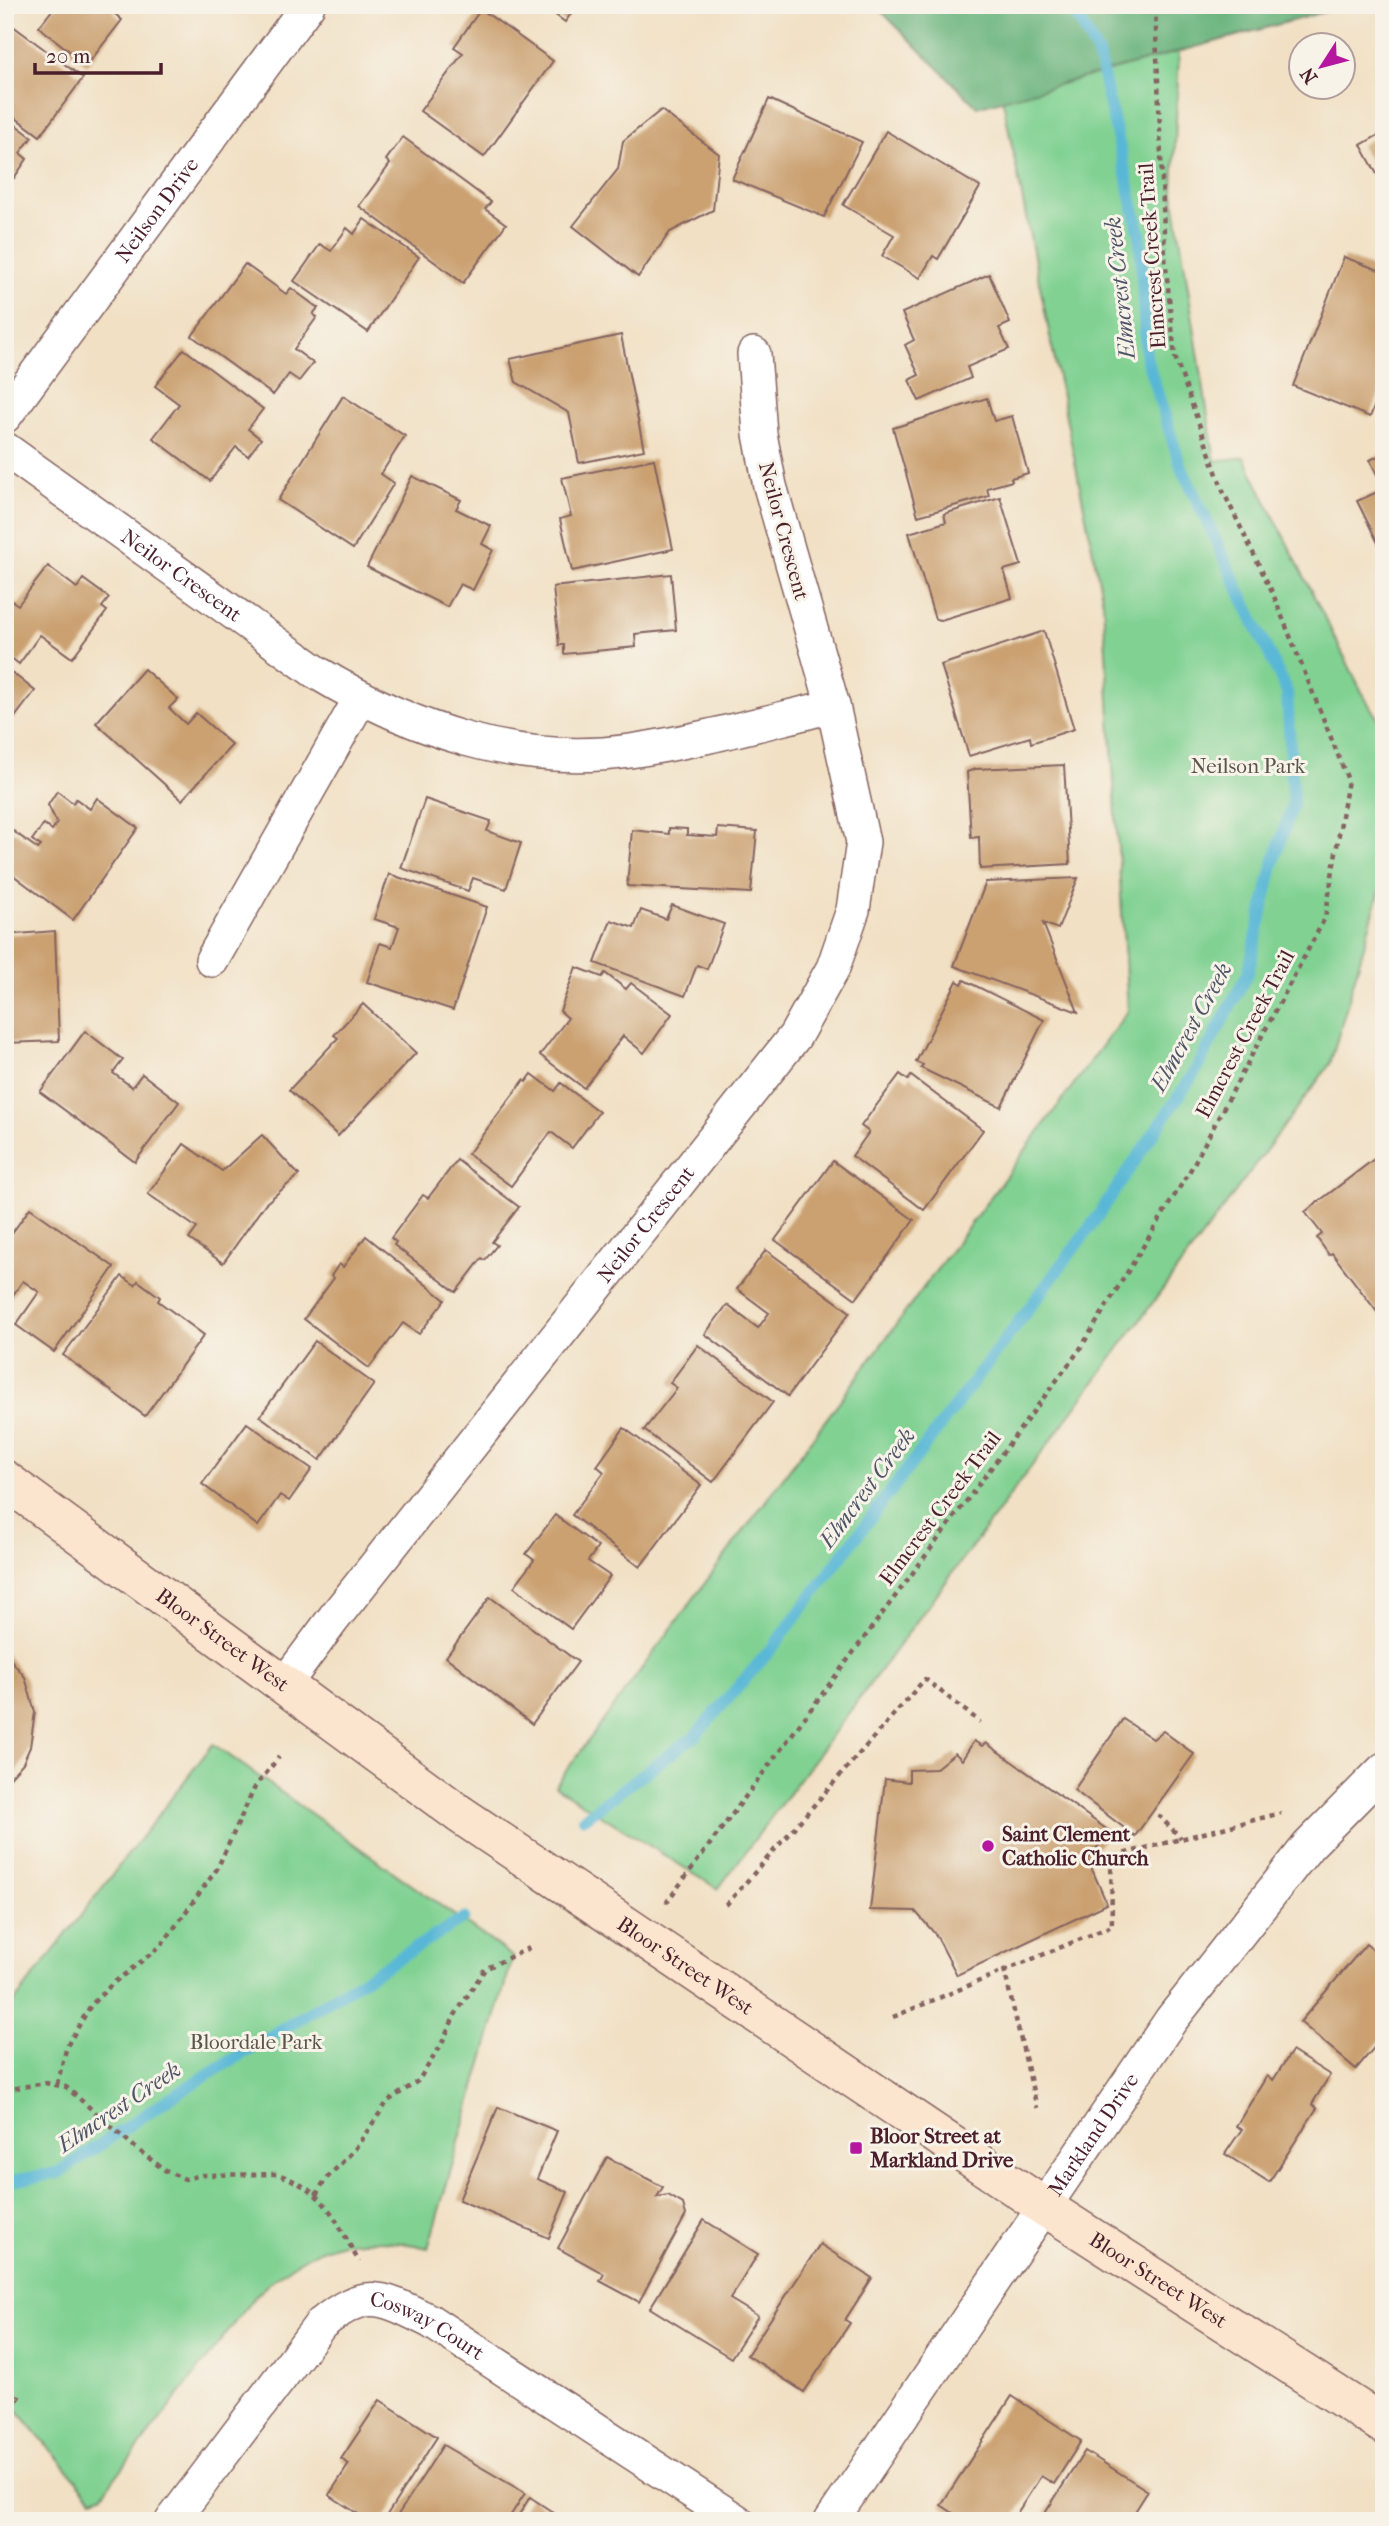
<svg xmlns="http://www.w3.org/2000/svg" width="1389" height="2526" font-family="'IM FELL French Canon',serif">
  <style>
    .green { fill: #80d192; stroke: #65785e; stroke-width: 2 }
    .forest { fill: #68b37c; stroke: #596954; stroke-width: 2 }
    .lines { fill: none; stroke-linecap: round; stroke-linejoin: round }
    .stream { stroke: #58b7d6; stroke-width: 12 }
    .building { fill: #cba172 }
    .street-casing { stroke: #846361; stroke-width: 36 }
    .secondary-casing { stroke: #846361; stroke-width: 41 }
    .path { stroke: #846361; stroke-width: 4.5; stroke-dasharray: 5 5; stroke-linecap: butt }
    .street { stroke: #fff; stroke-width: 33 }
    .secondary { stroke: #fbe5cf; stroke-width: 38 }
    .poi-dot { fill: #b5179e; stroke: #f7f3e8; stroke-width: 2.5 }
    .labels { text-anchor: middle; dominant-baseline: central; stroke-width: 6; stroke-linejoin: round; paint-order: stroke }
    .street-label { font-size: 21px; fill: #4a1f2b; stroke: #f7f3e8 }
    .park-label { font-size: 21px; fill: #5a544a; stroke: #f7f3e8 }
    .poi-label { font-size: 21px; font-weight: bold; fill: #4a1f2b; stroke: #f7f3e8; text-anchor: start }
    .water-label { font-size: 23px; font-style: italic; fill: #4f5467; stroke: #f7f3e8 }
  </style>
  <rect width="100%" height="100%" fill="#f7f3e8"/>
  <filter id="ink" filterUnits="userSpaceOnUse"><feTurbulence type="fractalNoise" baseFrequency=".0143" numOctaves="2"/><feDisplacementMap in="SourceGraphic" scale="14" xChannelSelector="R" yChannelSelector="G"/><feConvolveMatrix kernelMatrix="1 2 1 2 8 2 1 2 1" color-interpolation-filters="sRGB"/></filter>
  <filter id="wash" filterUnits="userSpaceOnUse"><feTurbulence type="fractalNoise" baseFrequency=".00686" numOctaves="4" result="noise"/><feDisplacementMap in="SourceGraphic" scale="28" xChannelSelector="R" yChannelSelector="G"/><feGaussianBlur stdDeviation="1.57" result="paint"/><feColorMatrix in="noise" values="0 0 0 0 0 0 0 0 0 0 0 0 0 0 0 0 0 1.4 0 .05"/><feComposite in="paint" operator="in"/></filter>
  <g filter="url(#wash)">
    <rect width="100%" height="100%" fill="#f1e0c4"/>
    <g class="green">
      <polygon points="1181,5 1173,192 1215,461 1244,457 1365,698 1384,729 1384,876 1330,1064 718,1889 555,1786 1128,1011 1103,602 995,61"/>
      <path d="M213,1744L513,1957L428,2248C353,2231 311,2242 255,2296L102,2495L92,2498L5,2396V2014Z"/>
    </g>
    <polygon class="forest" points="875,5 1349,5 977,107"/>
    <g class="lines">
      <g class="stream">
        <polyline points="584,1818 696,1735 773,1647 1091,1226 1195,1072 1248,973 1274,861 1293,803 1287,692 1180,464 1146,357 1140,235 1098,54 1071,5"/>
        <polyline points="5,2182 58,2173 173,2096 464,1918"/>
      </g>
    </g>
    <g id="blocks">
      <g class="building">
        <polygon points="56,5 120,5 114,13 122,20 87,65 39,27"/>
        <polygon points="542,5 577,5 565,22"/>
        <polygon points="481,9 553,61 484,157 420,111 463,53 454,47"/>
        <polygon points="5,20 83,78 40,136 5,110"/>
        <polygon points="769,99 862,142 824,217 732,179"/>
        <polygon points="661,110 719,154 713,210 670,232 638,277 573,226 618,169 623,141"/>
        <polygon points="5,117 32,137 20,153 27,159 14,178 5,172"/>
        <polygon points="886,131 980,187 938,259 933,256 920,278 882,256 894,235 843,205"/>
        <polygon points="1384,132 1384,187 1361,145"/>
        <polygon points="403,137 491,202 485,209 506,224 463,283 359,206 390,164 386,160"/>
        <polygon points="364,219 419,257 368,332 294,281 320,244 331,251 347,228 354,234"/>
        <polygon points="1344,257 1384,272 1384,382 1370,417 1293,386"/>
        <polygon points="245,264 286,294 291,288 318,308 313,314 317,317 294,349 313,363 299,381 289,374 273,395 192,336"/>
        <polygon points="989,274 1010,323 999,328 1009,349 967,367 971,378 919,401 909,380 919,375 905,345 914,340 902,313"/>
        <polygon points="621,335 644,450 579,463 569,413 516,382 510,359"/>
        <polygon points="184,349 263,409 248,429 261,439 248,456 236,447 210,481 153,438 179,404 155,386"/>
        <polygon points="343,396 405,436 381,474 394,483 353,549 278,500"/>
        <polygon points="987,398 994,421 1012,416 1028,473 1011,478 1012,481 987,488 989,496 918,516 893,428"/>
        <polygon points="1384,453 1384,555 1357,501 1384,489 1370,460"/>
        <polygon points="654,459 673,549 572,571 560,519 571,516 562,478"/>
        <polygon points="412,476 461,500 456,509 491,526 482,544 493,550 473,590 460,584 447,607 367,567"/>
        <polygon points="1000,497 1021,565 1004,570 1012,598 941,620 935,619 909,533 946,522 944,514"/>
        <polygon points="48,566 77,588 83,579 109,598 102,607 107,611 72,658 40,635 19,664 5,653 5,596 18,605"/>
        <polygon points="671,574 676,630 635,634 636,647 564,654 564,645 559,645 553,587"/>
        <polygon points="1044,631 1074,729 1031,743 1030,737 969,756 941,665"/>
        <polygon points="5,667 35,691 5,730"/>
        <polygon points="144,669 178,699 169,708 186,724 196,713 232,745 182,800 96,723"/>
        <polygon points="1064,765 1070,864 980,869 979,837 971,838 967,772 975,769"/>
        <polygon points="57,791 73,803 76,799 90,809 97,798 138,828 73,920 5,869 5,842 13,831 38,849 41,846 32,840 44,824 52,830 57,823 48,805"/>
        <polygon points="425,799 491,821 487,831 521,843 506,889 473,878 468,891 401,868"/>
        <polygon points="669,828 687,829 687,835 717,837 718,828 757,831 751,893 627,886 632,830 669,834"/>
        <polygon points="389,874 487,907 453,1010 367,982 380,943 392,947 399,927 374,919"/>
        <polygon points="1078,878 1058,929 1043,923 1078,1012 954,966 986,882"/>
        <polygon points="672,905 724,924 707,969 697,965 685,996 595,963 611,920 634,928 641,910 666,919"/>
        <polygon points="55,931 59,1041 5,1043 5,935"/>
        <polygon points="576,967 602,977 605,973 626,989 631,983 672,1014 644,1053 623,1036 584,1088 540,1055 568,1018 560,1011"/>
        <polygon points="964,980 1044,1020 1001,1107 921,1068 923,1065 916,1062 957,981 962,984"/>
        <polygon points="363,1004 416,1053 338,1136 289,1090 338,1038 334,1035"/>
        <polygon points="85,1031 123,1060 113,1073 132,1087 142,1074 179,1102 135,1162 40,1092"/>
        <polygon points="532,1074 555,1091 561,1083 599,1112 572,1148 551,1132 511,1186 468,1154 524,1080 526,1082"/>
        <polygon points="900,1074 908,1080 911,1076 983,1130 924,1210 852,1156 869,1132 861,1126"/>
        <polygon points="262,1135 299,1175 265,1204 223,1263 189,1239 197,1228 148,1194 184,1144 222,1171"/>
        <polygon points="1382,1153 1384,1156 1384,1321 1332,1253 1329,1255 1317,1238 1322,1234 1305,1212"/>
        <polygon points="457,1160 519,1207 492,1242 497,1245 485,1260 482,1258 456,1292 394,1245 396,1242 391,1238 423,1195 428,1198"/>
        <polygon points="833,1161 914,1220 856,1299 775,1240"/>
        <polygon points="30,1208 114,1267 54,1352 16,1325 39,1292 23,1281 5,1306 5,1243"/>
        <polygon points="366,1236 445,1300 419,1334 403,1323 369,1368 304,1319 334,1278 331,1276 339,1264 343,1267"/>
        <polygon points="766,1250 850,1312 788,1396 705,1334 727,1305 758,1328 769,1313 737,1289"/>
        <polygon points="122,1276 135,1285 138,1281 160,1297 158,1301 204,1335 145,1416 63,1355"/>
        <polygon points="315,1341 374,1384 320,1460 260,1416"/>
        <polygon points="698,1345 773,1402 713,1482 644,1430 677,1388 670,1383"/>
        <polygon points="247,1423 312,1469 289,1501 280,1495 258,1526 202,1484"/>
        <polygon points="624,1428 701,1485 640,1567 572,1515 604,1472 597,1466"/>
        <polygon points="555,1515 598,1547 588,1561 610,1576 571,1629 514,1587 534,1560 526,1554"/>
        <polygon points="490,1597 578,1662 532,1724 446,1657"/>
        <polygon points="5,1653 25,1677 35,1712 30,1747 23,1763 5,1783"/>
        <polygon points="1123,1719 1153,1739 1163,1731 1194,1754 1135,1836 1074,1790"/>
        <polygon points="974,1741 982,1746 986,1743 1109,1831 1088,1860 1107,1904 957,1975 936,1935 915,1911 870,1910 885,1779 909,1782 909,1770 935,1769 955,1753 962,1760"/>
        <polygon points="1366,1944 1384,1959 1384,2036 1356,2069 1300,2022"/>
        <polygon points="1292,2051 1330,2075 1312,2104 1317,2108 1269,2182 1225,2154 1242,2129 1236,2126 1267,2076 1273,2080"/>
        <polygon points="498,2107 557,2131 537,2179 568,2192 549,2238 459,2200"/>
        <polygon points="607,2157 663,2187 657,2197 668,2195 683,2204 686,2215 639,2302 600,2281 604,2274 558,2248"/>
        <polygon points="704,2220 758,2254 730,2299 758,2316 731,2358 650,2308"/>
        <polygon points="820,2244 872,2278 845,2320 850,2323 804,2392 747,2355"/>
        <polygon points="5,2387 20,2397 5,2418"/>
        <polygon points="1012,2396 1081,2441 1054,2484 1041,2476 1012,2521 965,2521 941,2505"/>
        <polygon points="380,2400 437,2437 383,2521 369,2521 329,2495 349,2464 341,2459"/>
        <polygon points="443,2445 525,2493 507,2521 394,2521"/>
        <polygon points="1085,2451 1148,2491 1129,2521 1047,2521 1042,2518"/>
        <polygon points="530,2497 566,2521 515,2521"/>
      </g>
    </g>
  </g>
  <g filter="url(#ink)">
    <use href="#blocks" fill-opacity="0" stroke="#846361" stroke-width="2"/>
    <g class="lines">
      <g class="street-casing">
        <g id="street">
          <path id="s1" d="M5,416L308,5"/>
          <path id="s2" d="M5,449L316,672C412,730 517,767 630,751C699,741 766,722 833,706"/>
          <polyline points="212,960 360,699"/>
          <path id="s3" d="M284,1685L334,1618L795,1036L833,968L853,910L863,842L833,706L770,486L760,434L754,354"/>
          <path id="s4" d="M172,2521L321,2324C367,2287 381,2297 430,2321L737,2521"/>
          <path id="s5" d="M831,2521L1171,2020L1308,1846L1384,1769"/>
        </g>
      </g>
      <g class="secondary-casing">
        <g id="secondary">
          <path id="s6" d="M5,1480L461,1815L1046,2208L1384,2425"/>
        </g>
      </g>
      <g class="path">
        <polyline points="1158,1815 1181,1838"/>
        <polyline points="666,1903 1080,1349 1191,1169 1325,918 1348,780 1273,594 1223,491 1175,357 1165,257 1155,5"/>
        <polyline points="726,1905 925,1679 980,1722"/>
        <polyline points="1004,1969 1037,2108"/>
        <polyline points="893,2017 1112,1926 1111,1857 1281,1813"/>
        <polyline points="57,2084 67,2046 91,2005 112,1984 161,1946 217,1869 255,1787 279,1757"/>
        <path d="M5,2090L45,2083L66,2087L137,2149L166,2171L185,2179L202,2175L278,2174C328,2193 335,2219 359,2262"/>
        <polyline points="316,2195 325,2180 355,2149 388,2101 418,2081 440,2047 455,2015 485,1969 533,1946"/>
      </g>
      <use href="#street" class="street"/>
      <use href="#secondary" class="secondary"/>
    </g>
  </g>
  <g class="poi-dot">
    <circle cx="988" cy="1846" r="7"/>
    <rect x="849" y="2141" width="14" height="14" rx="3.5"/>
  </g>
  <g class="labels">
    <g class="street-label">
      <text stroke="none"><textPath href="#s1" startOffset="256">Neilson Drive</textPath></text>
      <text transform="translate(1152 256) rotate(-94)">Elmcrest Creek Trail</text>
      <text transform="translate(784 531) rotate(75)">Neilor Crescent</text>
      <text stroke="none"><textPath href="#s2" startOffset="217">Neilor Crescent</textPath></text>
      <text transform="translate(1245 1034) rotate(-62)">Elmcrest Creek Trail</text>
      <text stroke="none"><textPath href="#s3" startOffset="586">Neilor Crescent</textPath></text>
      <text transform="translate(940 1508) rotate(-53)">Elmcrest Creek Trail</text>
      <text stroke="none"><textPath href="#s6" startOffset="270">Bloor Street West</textPath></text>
      <text stroke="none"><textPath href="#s6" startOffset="836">Bloor Street West</textPath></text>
      <text stroke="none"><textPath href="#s5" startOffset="467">Markland Drive</textPath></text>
      <text stroke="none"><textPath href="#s6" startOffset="1404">Bloor Street West</textPath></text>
      <text stroke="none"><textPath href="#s4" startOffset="366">Cosway Court</textPath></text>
    </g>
    <g class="park-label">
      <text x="1248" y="766">Neilson Park</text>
      <text x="256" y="2042">Bloordale Park</text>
    </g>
    <g class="poi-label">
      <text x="1002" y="1834">Saint Clement<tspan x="1002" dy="24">Catholic Church</tspan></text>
      <text x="870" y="2136">Bloor Street at<tspan x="870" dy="24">Markland Drive</tspan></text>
    </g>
    <g class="water-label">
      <text transform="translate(1120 288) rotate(-96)">Elmcrest Creek</text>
      <text transform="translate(1191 1027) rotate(-61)">Elmcrest Creek</text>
      <text transform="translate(867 1488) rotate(-53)">Elmcrest Creek</text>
      <text transform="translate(119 2107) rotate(-34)">Elmcrest Creek</text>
    </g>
  </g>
  <rect width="1389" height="2526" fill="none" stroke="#f7f3e8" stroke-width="28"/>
  <g transform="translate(1322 66) rotate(234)"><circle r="33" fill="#f7f3e8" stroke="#b29e9c" stroke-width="2"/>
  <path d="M0-5L12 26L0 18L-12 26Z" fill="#b5179e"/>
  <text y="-10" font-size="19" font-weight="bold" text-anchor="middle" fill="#4a1f2b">N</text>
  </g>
  <path d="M35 63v10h126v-10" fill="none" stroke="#4a1f2b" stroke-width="3.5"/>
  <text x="46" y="63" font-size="21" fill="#4a1f2b" stroke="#f7f3e8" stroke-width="5" paint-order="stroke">20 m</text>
</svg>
